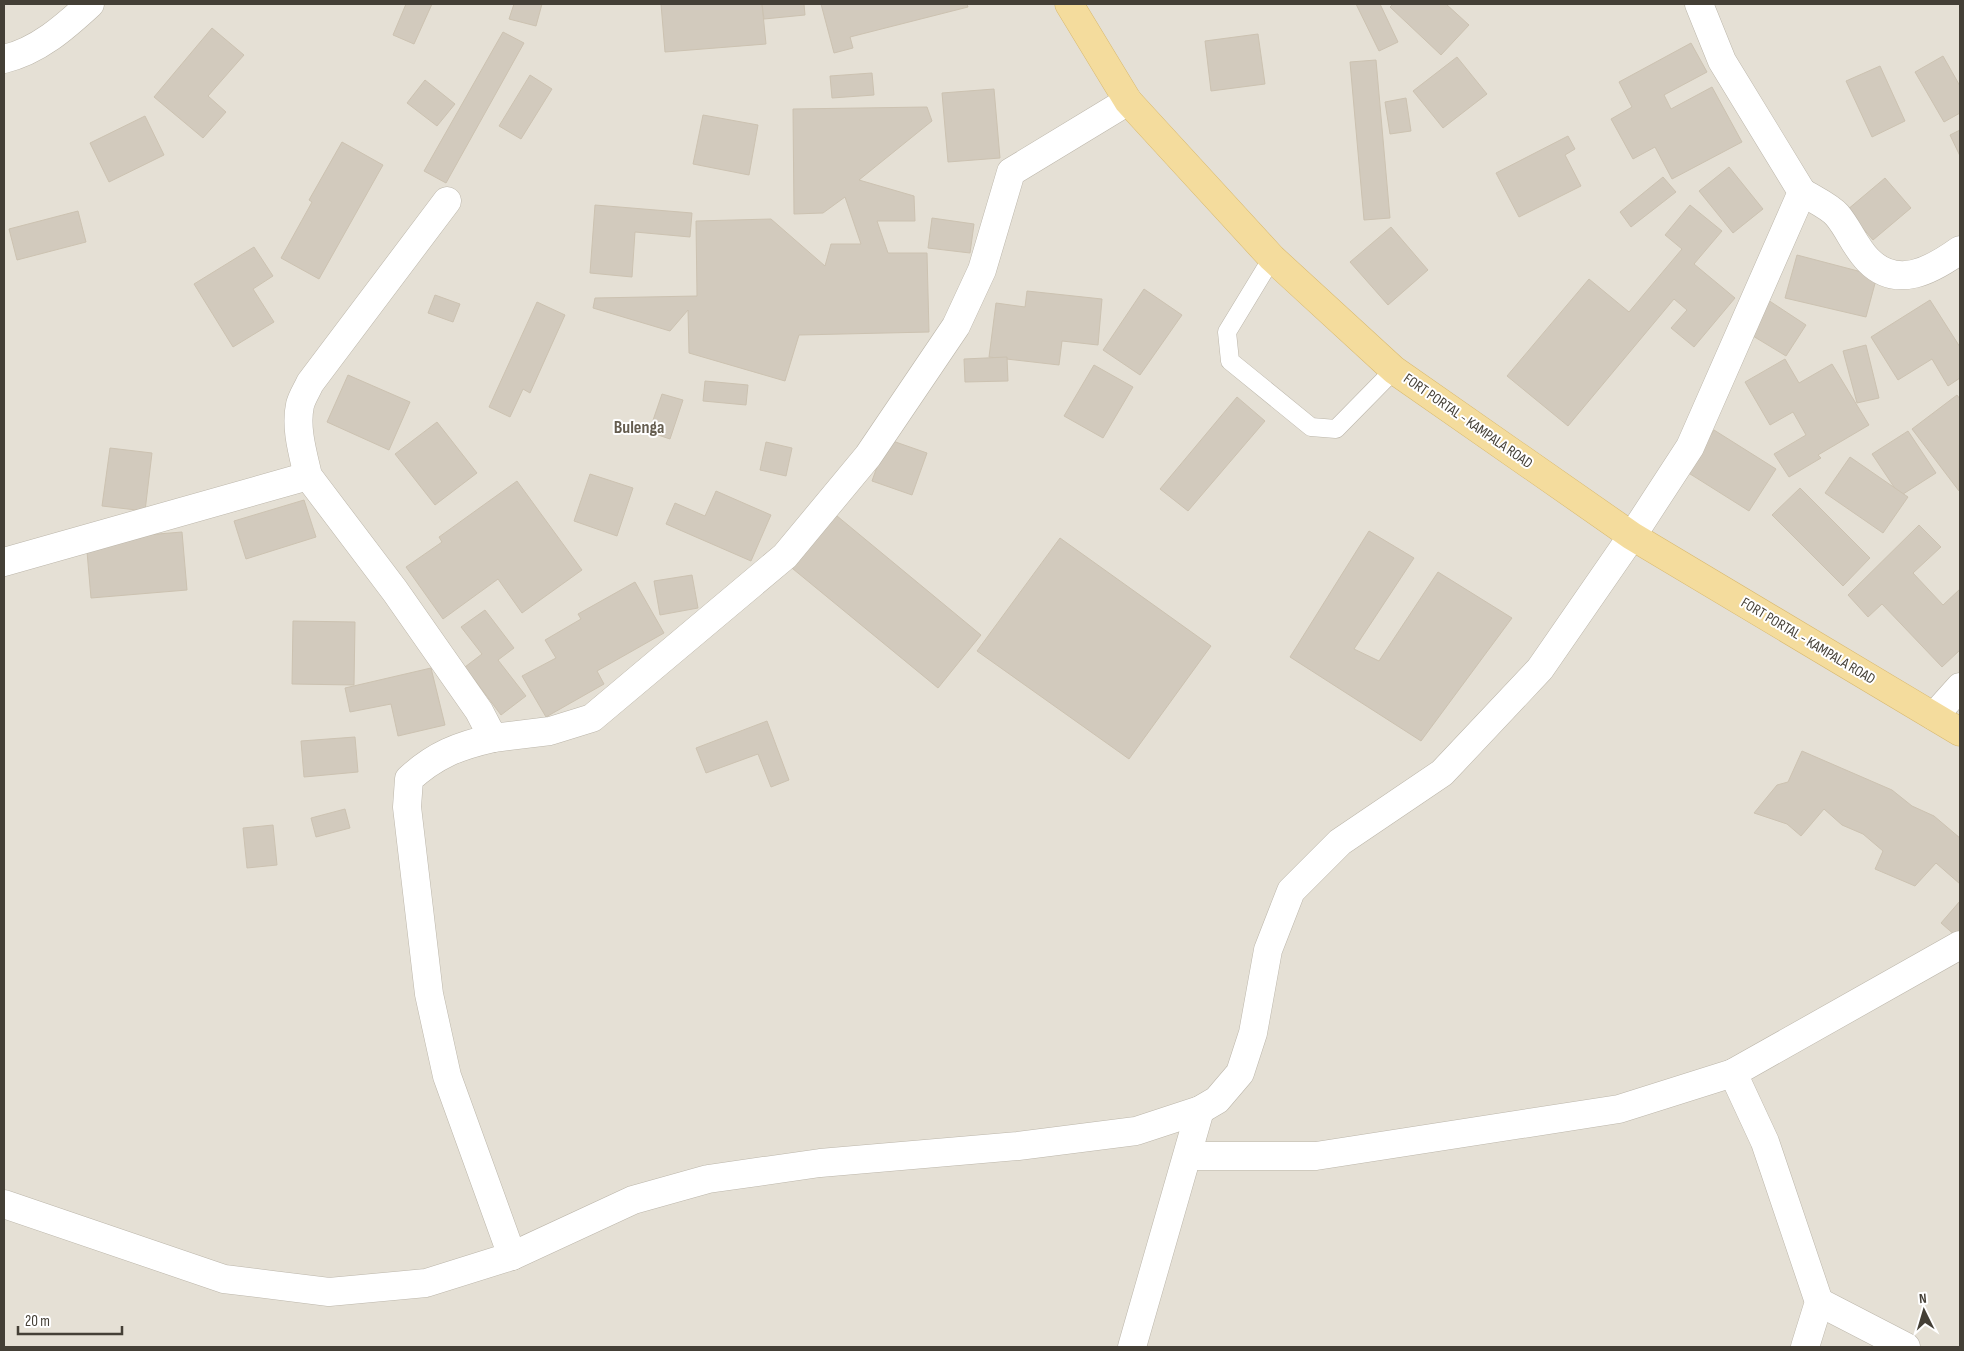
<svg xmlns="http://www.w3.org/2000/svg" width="1964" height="1351" font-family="'Sofia Sans Condensed',sans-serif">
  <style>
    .residential { fill: #e5e0d5 }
    .building { fill: #d2cabd; stroke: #ccc2b1 }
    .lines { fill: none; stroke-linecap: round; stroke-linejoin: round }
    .service-casing { stroke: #bcb6aa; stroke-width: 19 }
    .minor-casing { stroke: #bcb6aa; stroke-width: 29 }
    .primary-casing { stroke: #d8b96f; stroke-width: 29 }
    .service { stroke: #fff; stroke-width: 18 }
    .minor { stroke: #fff; stroke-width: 28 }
    .primary { stroke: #f4dc9d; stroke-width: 28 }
    .labels { text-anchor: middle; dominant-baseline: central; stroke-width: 4; stroke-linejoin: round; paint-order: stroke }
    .street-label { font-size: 15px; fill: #443f36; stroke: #fff }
    .quarter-label { font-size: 18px; font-weight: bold; fill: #655d4f; stroke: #fff }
  </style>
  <rect width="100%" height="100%" fill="#f1eee7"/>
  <rect class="residential" x="4" y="4" width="1956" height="1343"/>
  <g class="building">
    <polygon points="406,4 432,4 414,44 393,35"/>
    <polygon points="514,4 542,4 536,26 509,19"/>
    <polygon points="661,4 762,4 766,44 665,52"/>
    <polygon points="762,4 804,4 805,15 764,19"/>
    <polygon points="821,4 967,4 968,7 850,37 853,48 834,53"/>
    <polygon points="1356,4 1380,4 1398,42 1379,51"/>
    <polygon points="1393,4 1446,4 1469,25 1441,55 1390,7"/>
    <polygon points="212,28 244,55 208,96 226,112 203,138 154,97"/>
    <polygon points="503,32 524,43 446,183 424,171"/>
    <polygon points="1258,34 1265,84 1211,91 1205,41"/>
    <polygon points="1691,43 1707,72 1664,95 1671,109 1712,87 1742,142 1672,179 1655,147 1633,159 1611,119 1632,107 1619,82"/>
    <polygon points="1943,56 1960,86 1960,113 1944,122 1915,72"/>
    <polygon points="1457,57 1487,94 1443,128 1413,91"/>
    <polygon points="1376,60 1390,218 1364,220 1350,62"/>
    <polygon points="1880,66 1905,121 1872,137 1846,81"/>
    <polygon points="872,73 874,95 832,98 830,76"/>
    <polygon points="530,75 552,89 521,139 499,126"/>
    <polygon points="425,80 455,104 437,126 407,103"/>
    <polygon points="994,89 1000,158 948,162 942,93"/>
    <polygon points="1406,98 1411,131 1390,134 1385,102"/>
    <polygon points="927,107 932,121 859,180 914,196 915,221 877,221 888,253 927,253 929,332 799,335 785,381 689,353 688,310 670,331 593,308 595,298 697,296 696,221 771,219 825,266 831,244 861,244 845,197 823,213 794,214 793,109"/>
    <polygon points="703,115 758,125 749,175 693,164"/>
    <polygon points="145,116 164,155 109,182 90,143"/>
    <polygon points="1960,130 1960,156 1950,135"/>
    <polygon points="1568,136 1575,149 1565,155 1581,186 1519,217 1496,173"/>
    <polygon points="342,142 383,165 319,279 281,258 312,202 309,200"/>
    <polygon points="1729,167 1763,209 1733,233 1699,191"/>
    <polygon points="1663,177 1676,192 1631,227 1620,212"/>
    <polygon points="1885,178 1911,208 1873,240 1847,210"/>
    <polygon points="595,205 692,213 690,237 635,232 632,277 590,273"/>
    <polygon points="1690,205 1722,231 1694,264 1735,298 1694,347 1671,328 1687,310 1674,299 1568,426 1507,376 1589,279 1629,312 1682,249 1665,235"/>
    <polygon points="78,211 86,242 17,260 9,229"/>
    <polygon points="932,218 974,224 970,253 928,248"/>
    <polygon points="1391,227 1428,270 1388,305 1350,262"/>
    <polygon points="254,247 273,276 253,289 274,322 233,347 194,284"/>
    <polygon points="1797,255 1877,276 1866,317 1785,298"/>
    <polygon points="1144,289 1182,315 1140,375 1103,350"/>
    <polygon points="1027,291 1102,299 1098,345 1062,341 1059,365 989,357 996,303 1025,307"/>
    <polygon points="435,295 460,304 453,322 428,313"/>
    <polygon points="1768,300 1806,325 1786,356 1748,333"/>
    <polygon points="1930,300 1960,347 1960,378 1948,386 1932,359 1898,380 1871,337"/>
    <polygon points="537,302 565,315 530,393 523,389 510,417 489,407"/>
    <polygon points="1866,345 1879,398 1857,403 1843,351"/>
    <polygon points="1007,357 1008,381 965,382 964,359"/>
    <polygon points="1785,359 1799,383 1832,364 1869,425 1818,455 1821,458 1789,477 1774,454 1806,435 1793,412 1770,425 1745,382"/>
    <polygon points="1094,365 1133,387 1103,438 1064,416"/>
    <polygon points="348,375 410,402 389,450 327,422"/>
    <polygon points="705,381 748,385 746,405 703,401"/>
    <polygon points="662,394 683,400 670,439 649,432"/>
    <polygon points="1957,395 1960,399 1959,491 1912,429"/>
    <polygon points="1237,397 1265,421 1188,511 1160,489"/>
    <polygon points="437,422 477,473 435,505 395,454"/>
    <polygon points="1714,430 1776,469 1749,511 1687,472"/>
    <polygon points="1908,431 1936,473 1900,496 1872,454"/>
    <polygon points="887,439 927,453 912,495 872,481"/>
    <polygon points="766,442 792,448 786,476 760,470"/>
    <polygon points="110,448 152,453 145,511 102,506"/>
    <polygon points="1850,457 1908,497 1883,533 1825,493"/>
    <polygon points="590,474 633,488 617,536 574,521"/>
    <polygon points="517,481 582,570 522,613 498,579 443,619 406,567 442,542 439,537"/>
    <polygon points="1800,488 1870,558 1843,586 1772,515"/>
    <polygon points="716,491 771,515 751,561 666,524 675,503 705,516"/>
    <polygon points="304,500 316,537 246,559 234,521"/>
    <polygon points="831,511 981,635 938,688 787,564"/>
    <polygon points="1919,525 1941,547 1913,573 1943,605 1960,589 1960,650 1942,667 1882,604 1868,617 1848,595"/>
    <polygon points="1369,531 1414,558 1354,649 1379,661 1438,572 1512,618 1421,741 1290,657"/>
    <polygon points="182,532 187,590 91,598 86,540"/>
    <polygon points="1060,538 1211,646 1129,759 977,651"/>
    <polygon points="692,575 698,608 660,615 654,581"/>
    <polygon points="635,582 664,633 597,671 604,684 546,717 522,676 556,658 545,640 581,619 578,614"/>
    <polygon points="485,610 514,648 498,660 526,696 501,715 465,667 482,654 461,627"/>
    <polygon points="293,621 355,622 354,685 292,684"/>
    <polygon points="431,668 445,725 398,736 391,704 350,712 345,688"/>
    <polygon points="767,721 789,780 771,787 758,754 706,773 696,748"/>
    <polygon points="355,737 358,772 304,777 301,741"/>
    <polygon points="1802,751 1892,790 1912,806 1934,816 1960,838 1960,884 1936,863 1915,886 1875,869 1883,851 1863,834 1842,825 1824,809 1801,836 1787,824 1754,813 1777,785 1788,782"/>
    <polygon points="345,809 350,828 316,837 311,818"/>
    <polygon points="273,825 277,865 247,868 243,828"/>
    <polygon points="1960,901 1960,933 1957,937 1941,923"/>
  </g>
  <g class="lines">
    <g class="service-casing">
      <polyline id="service" points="1272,258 1227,332 1230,361 1311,427 1336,429 1394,370"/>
    </g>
    <g class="minor-casing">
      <g id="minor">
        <path d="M4,59C38,51 65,27 90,4"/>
        <path d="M1802,192C1813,199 1829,206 1837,215C1849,229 1855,247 1868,260C1897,290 1932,270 1960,250"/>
        <path d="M447,201L310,383C307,390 302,397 300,405C295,428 303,454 308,476L395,591L479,711L493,738L550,731L592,718L785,556L868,456L956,326L982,270L1011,172L1128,101"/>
        <polyline points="4,562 308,476"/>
        <polyline points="1934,716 1960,687"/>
        <path d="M493,738C458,746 435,755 409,779L407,807L429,994L447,1076L512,1256"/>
        <polyline points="1733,1073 1765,1142 1819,1302 1805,1347"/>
        <polyline points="1189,1156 1316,1156 1619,1109 1733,1073 1960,945"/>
        <polyline points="4,1204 224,1279 329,1292 426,1283 512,1256 633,1200 708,1179 820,1163 1018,1146 1136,1131 1200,1110 1217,1100 1240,1073 1253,1033 1268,950 1291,891 1340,842 1442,773 1540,669 1632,536 1690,447 1802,192 1722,61 1699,4"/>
        <polyline points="1819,1302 1906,1347"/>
        <polyline points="1132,1347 1200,1110"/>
      </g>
    </g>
    <g class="primary-casing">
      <polyline id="primary" points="1069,4 1128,101 1272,258 1394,370 1632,536 1960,732"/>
    </g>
    <use href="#service" class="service"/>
    <use href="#minor" class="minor"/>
    <use href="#primary" class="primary"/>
  </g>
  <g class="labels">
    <g class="street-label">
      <text transform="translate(1468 421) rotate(35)">FORT PORTAL - KAMPALA ROAD</text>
      <text transform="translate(1808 641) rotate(31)">FORT PORTAL - KAMPALA ROAD</text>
    </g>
    <g class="quarter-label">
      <text x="639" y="427">Bulenga</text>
    </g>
  </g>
  <rect width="1964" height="1351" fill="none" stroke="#443f36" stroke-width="10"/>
  <g transform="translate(1924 1311) rotate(355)" stroke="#ffffff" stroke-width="4" paint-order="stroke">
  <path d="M0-4L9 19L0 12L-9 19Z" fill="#443f36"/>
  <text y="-8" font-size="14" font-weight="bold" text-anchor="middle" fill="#443f36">N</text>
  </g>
  <path d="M18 1326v8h104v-8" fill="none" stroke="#443f36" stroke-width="2.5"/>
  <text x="25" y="1326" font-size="15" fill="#443f36" stroke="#ffffff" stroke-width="4" paint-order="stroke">20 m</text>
</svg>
